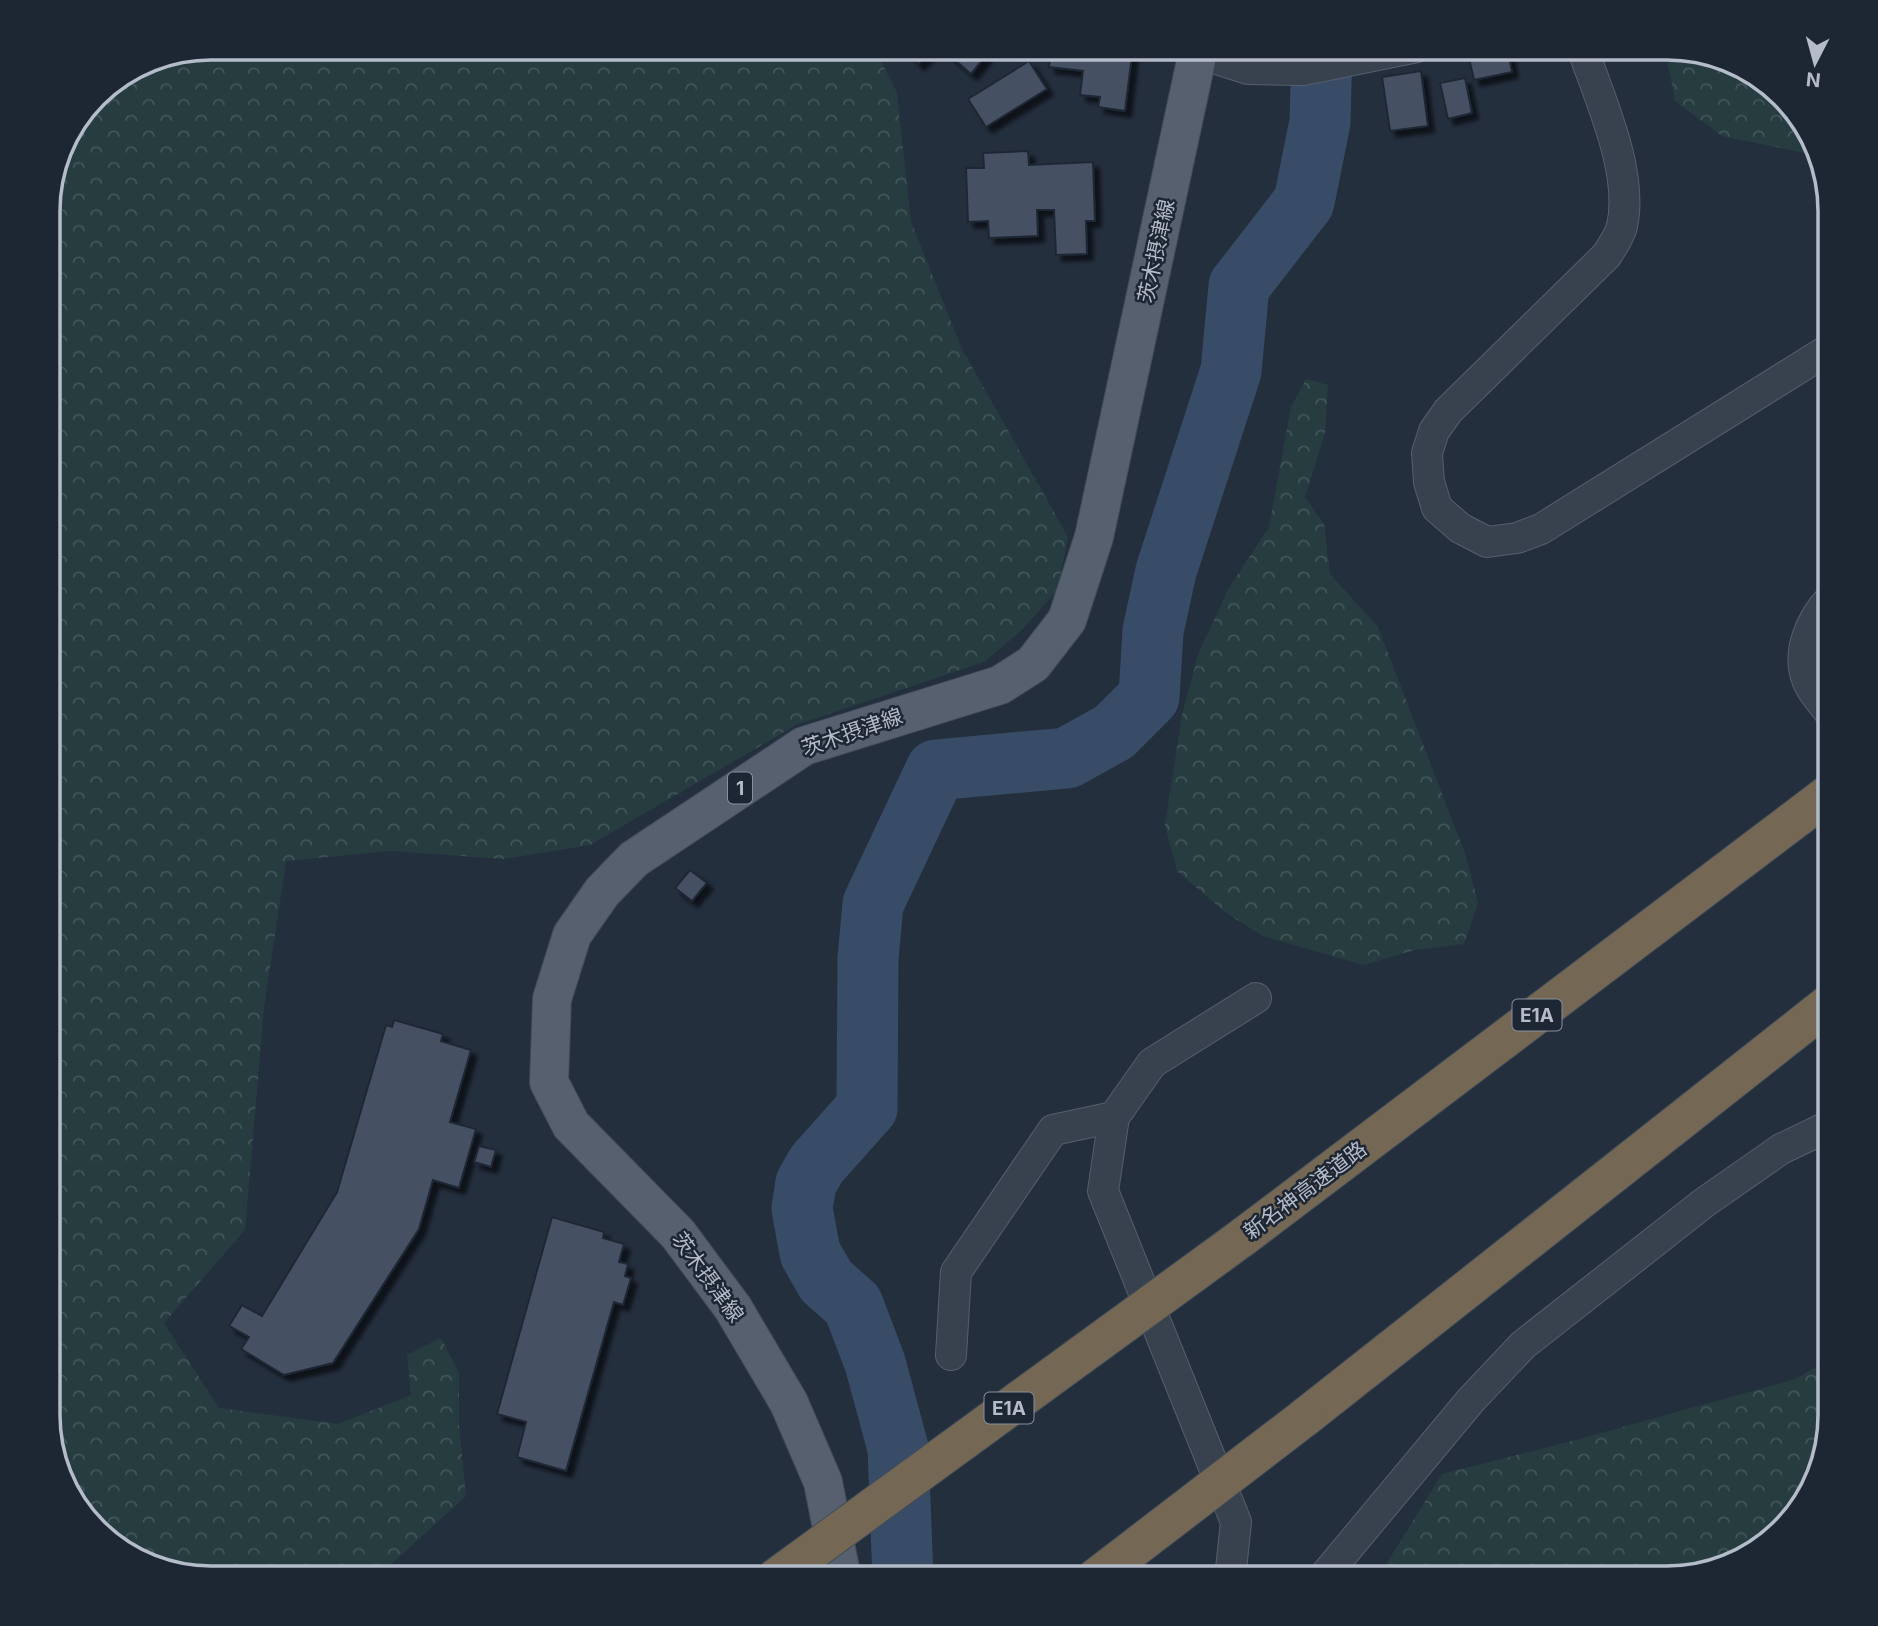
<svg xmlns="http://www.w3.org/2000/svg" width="1878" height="1626" font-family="Inter,'Noto Sans JP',sans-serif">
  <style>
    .forest { fill: url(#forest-crowns) }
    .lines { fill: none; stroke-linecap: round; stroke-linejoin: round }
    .river { stroke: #394c67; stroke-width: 61 }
    .building { fill: #455162; stroke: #1f2835; stroke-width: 2; filter: url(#shadow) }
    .street-casing { stroke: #565f6c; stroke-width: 32 }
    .primary-casing { stroke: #414a57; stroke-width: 40 }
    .highway-casing { stroke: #434c59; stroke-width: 40 }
    .street { stroke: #38414e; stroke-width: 30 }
    .primary { stroke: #56606e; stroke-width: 38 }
    .highway { stroke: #746855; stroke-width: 38 }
    .highway-bridge-casing { stroke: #434c59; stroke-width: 40; stroke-linecap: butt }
    .highway-bridge { stroke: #746855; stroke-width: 38 }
    .labels { text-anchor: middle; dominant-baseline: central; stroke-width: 5; stroke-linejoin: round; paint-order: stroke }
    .shield { fill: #1d2633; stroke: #878f9c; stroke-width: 2 }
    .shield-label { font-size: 19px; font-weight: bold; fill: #b4bcc9 }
    .street-label { font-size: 21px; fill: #b4bcc9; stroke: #1d2633 }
    .rim { fill: none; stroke: #b4bcc9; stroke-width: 3.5 }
  </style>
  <defs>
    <pattern id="forest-crowns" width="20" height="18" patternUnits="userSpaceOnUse" patternTransform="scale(1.75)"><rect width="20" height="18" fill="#263c3f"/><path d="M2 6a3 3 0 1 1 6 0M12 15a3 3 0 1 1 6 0" fill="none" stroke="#435659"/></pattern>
    <filter id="shadow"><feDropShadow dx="6" dy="6" stdDeviation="2" flood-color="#0009"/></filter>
  </defs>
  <rect width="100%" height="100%" fill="#242f3e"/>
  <g class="forest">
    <polygon points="210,47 874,47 897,93 911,222 962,349 1068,537 1057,591 1020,632 984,662 796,725 590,845 503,859 391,851 286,861 264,1008 245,1230 164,1323 219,1408 338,1424 411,1395 407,1355 441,1338 459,1373 459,1425 466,1496 375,1579 210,1579 148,1566 95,1531 60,1479 48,1426 48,199 64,138 102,88 148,60"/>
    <polygon points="1670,48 1730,60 1783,95 1818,147 1820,156 1722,136 1675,101 1666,53"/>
    <polygon points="1306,379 1328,385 1325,433 1305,497 1324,524 1330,574 1378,627 1466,856 1478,903 1464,944 1415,950 1363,965 1263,936 1226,913 1177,871 1165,825 1182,715 1199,652 1229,588 1269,527 1291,407"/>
    <polygon points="1830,1359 1830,1426 1818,1479 1783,1531 1731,1566 1668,1579 1377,1579 1442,1474 1572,1441 1795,1379"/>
  </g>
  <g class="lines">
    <polyline class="river" points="903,1579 898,1448 875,1363 853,1305 826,1281 810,1253 802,1208 806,1183 817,1164 867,1108 868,958 873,904 936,770 1067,758 1114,732 1149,697 1153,631 1166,571 1231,371 1239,286 1304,202 1320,122 1322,47"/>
  </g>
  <g class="building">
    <polygon points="903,47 936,47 918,64"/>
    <polygon points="953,47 991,47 992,48 971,74 948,54"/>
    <polygon points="1034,47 1133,47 1125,111 1098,107 1100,97 1080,95 1083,71 1049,67 1051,51"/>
    <polygon points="1508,50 1512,72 1474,80 1469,58"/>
    <polygon points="1029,61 1047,89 986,127 968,99"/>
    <polygon points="1421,71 1428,126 1390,131 1382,77"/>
    <polygon points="1465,78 1472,113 1448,119 1440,83"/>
    <polygon points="1028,151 1029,165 1093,162 1095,221 1086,221 1087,254 1056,255 1054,210 1037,210 1038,236 989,238 988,221 968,222 966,168 984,168 983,153"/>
    <polygon points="690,870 707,883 692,901 675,888"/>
    <polygon points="394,1020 443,1034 441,1041 471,1050 450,1122 476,1129 459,1188 433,1180 419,1229 333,1363 284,1375 241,1349 249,1337 229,1326 242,1305 262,1316 337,1192 386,1025 392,1027"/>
    <polygon points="479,1146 496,1150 491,1167 474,1162"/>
    <polygon points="552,1217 604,1232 603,1238 624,1244 619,1262 628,1264 625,1276 631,1278 623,1305 614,1302 566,1471 517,1457 526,1422 497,1414"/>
  </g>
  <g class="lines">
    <g class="street-casing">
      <g id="street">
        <path d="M1582,47C1600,100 1634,172 1622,226C1620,236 1612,246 1607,255L1448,411L1434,431L1427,453L1429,482L1437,508L1460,528L1487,542L1517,538L1541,529L1831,348"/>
        <polyline points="1198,53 1248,69 1303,70 1417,47"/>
        <path d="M1830,713C1823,704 1815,695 1810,686C1794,656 1810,620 1831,598"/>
        <polyline points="951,1355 956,1272 1053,1130 1114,1117"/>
        <polyline points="1230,1579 1236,1522 1103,1191 1114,1117 1152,1063 1256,998"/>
        <polyline points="1322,1579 1471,1400 1523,1345 1705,1202 1781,1149 1831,1125"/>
      </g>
    </g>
    <g class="primary-casing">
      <polyline id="primary" points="842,1579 823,1482 789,1403 733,1308 678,1234 571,1125 549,1082 552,999 572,935 602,892 634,859 804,746 1000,685 1033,664 1067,620 1094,537 1199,47"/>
    </g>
    <g class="highway-casing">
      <g id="highway">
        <polyline points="1243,1237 1831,792"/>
        <polyline points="1304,1418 1831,1002"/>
      </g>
    </g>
    <use href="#street" class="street"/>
    <use href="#primary" class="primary"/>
    <use href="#highway" class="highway"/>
    <g class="highway-bridge-casing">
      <g id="highway-bridge">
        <polyline points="774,1579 1243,1237"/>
        <polyline points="1094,1579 1304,1418"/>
      </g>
    </g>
    <use href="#highway-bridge" class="highway-bridge"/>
  </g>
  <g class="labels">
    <g class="shield">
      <rect x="728" y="772.5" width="24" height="31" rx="5"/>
      <rect x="1512.5" y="999.5" width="49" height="31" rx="5"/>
      <rect x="984.5" y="1392.5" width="49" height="31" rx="5"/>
    </g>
    <g class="shield-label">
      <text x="740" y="788">1</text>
      <text x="1537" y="1015">E1A</text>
      <text x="1009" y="1408">E1A</text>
    </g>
    <g class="street-label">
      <text transform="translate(1156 251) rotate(-78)">茨木摂津線</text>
      <text transform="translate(852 732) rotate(-19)">茨木摂津線</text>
      <text transform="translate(1305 1190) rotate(-37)">新名神高速道路</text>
      <text transform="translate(708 1277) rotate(54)">茨木摂津線</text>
    </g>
  </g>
  <path d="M0 0H1878V1626H0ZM211 60H1667A151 151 0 0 1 1818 211V1415A151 151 0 0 1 1667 1566H211A151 151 0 0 1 60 1415V211A151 151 0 0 1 211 60Z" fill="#1d2633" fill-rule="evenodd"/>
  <path class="rim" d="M211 60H1667A151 151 0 0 1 1818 211V1415A151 151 0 0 1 1667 1566H211A151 151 0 0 1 60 1415V211A151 151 0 0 1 211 60Z"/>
  <g transform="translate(1815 63) rotate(186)" stroke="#1d2633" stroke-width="5" paint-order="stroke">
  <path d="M0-5L12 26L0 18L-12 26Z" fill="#b4bcc9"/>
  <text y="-10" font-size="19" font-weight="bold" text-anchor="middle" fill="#b4bcc9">N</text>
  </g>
</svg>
